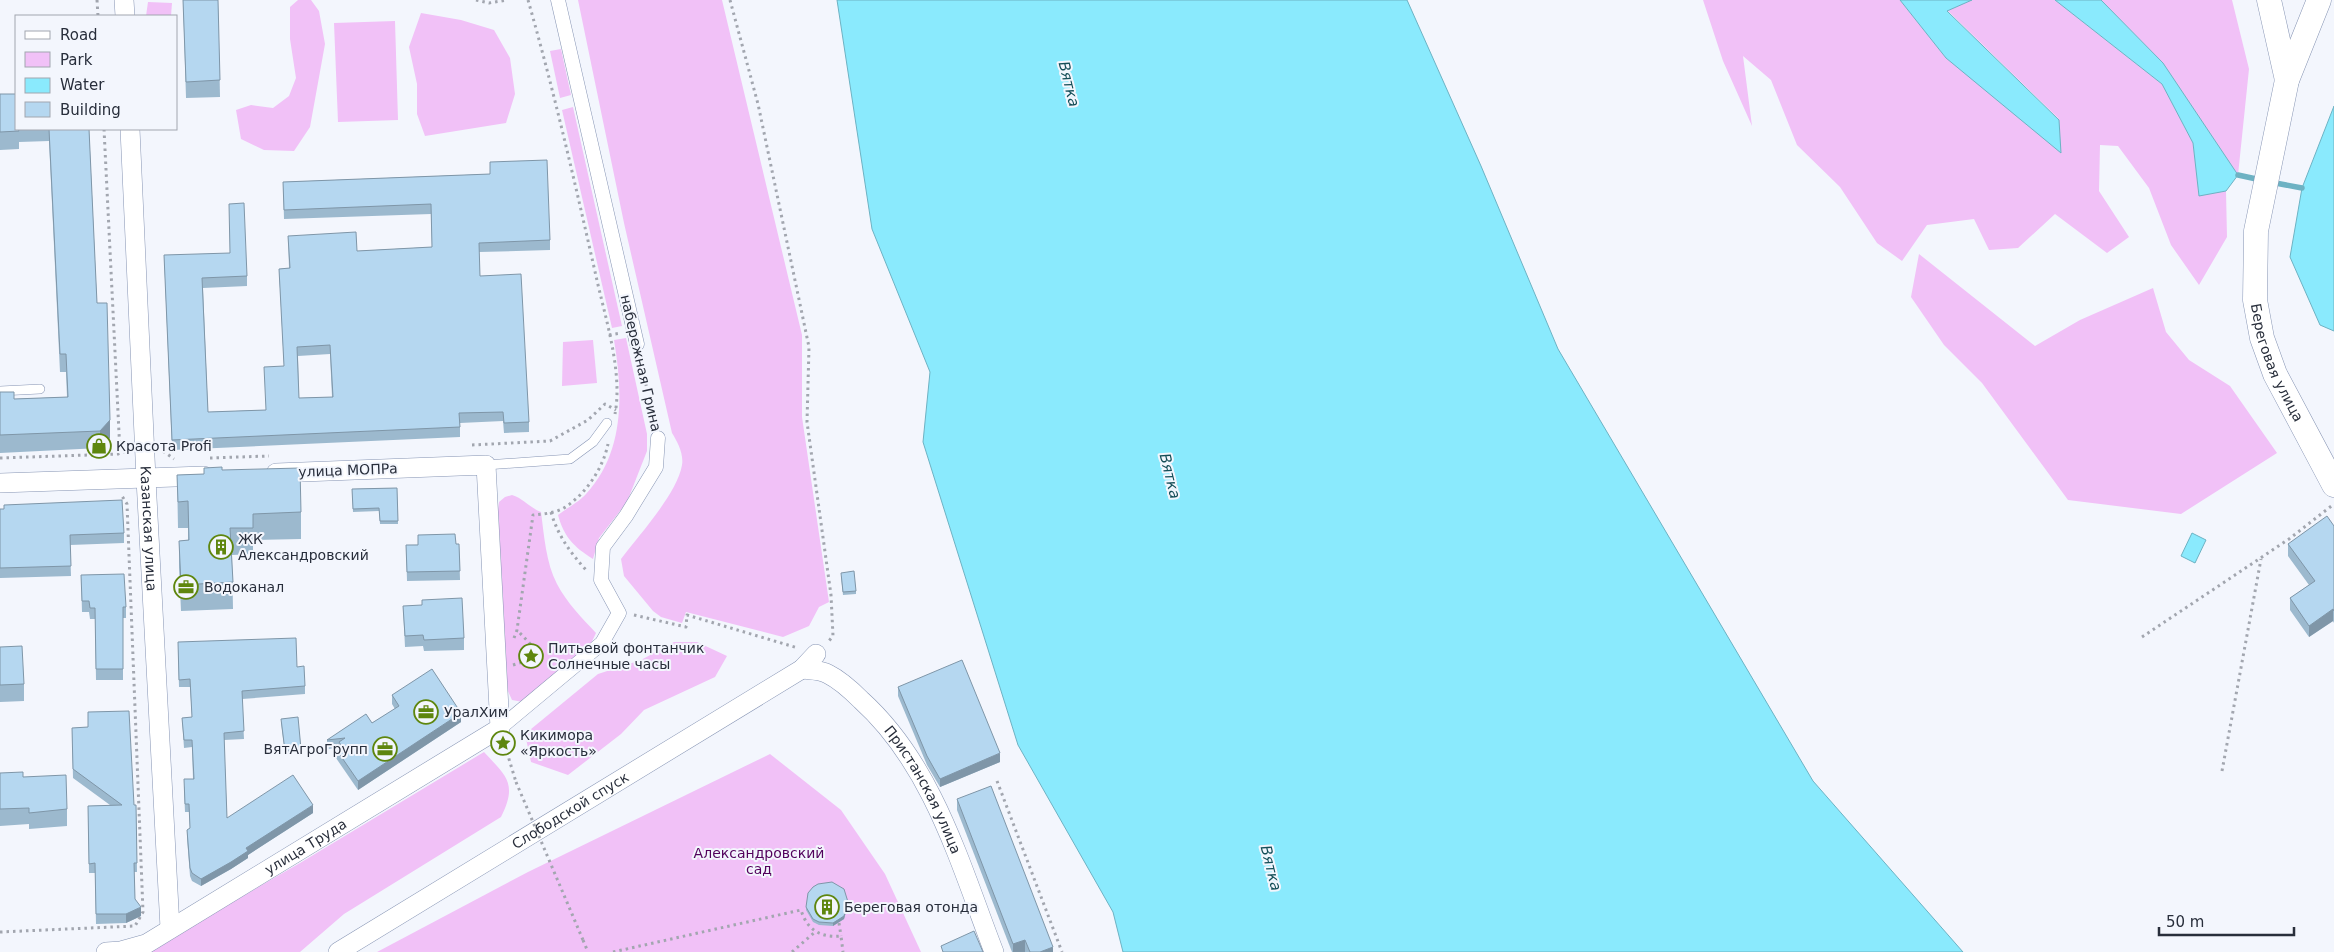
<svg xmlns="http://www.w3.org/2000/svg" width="2334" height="952" font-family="'DejaVu Sans',sans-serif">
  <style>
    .green { fill: #f1c1f7 }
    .water { fill: #8aeafd; stroke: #6db2c3 }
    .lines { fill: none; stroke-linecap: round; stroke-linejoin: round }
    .stream { stroke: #6db2c3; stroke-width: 5.5 }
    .service-casing { stroke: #8795b4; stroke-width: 10 }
    .pedestrian-casing { stroke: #8795b4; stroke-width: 15 }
    .minor-casing { stroke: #8795b4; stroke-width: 20 }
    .tertiary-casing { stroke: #8795b4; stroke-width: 25 }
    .path { stroke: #a2a6af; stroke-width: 3; stroke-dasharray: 2.5 4; stroke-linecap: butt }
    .service { stroke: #fff; stroke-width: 9 }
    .pedestrian { stroke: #fff; stroke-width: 14 }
    .minor { stroke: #fff; stroke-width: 19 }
    .tertiary { stroke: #fff; stroke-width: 24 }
    .path-bridge { stroke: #a2a6af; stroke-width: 3; stroke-dasharray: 2.5 4; stroke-linecap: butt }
    .wall { fill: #9cb9ce; fill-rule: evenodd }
    .shaded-wall { fill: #7f96a8 }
    .building { fill: #b5d7f0; stroke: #7f96a8; fill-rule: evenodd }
    .labels { text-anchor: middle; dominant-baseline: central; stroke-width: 4; stroke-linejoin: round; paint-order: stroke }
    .street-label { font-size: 14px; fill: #282e3b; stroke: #f3f6fd }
    .poi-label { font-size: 14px; fill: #282e3b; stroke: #f3f6fd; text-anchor: start }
    .park-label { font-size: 14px; fill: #52015c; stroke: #f3f6fd }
    .water-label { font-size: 15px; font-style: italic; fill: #144e58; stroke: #f3f6fd }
  </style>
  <rect width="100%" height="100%" fill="#f3f6fd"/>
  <g class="green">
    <polygon points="298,0 311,0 319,11 325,44 310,127 294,151 264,150 241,139 236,110 251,105 273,108 289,96 296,78 290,39 290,7"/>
    <path d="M578,0H722L802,335V417L829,602L819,607L809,626L783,637L686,612L682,623L661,617L653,611L624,576L621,559C639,535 677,494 682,465C684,454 677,441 672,433L624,223Z"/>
    <polygon points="1703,0 1900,0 1946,58 2059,119 1947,10 1972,0 2055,0 2162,84 2193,143 2199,195 2226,191 2227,237 2199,285 2171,245 2149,188 2118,146 2100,145 2099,191 2129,237 2107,253 2055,214 2018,248 1989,250 1974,219 1927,225 1902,261 1877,243 1840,187 1797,145 1771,80 1743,56 1752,126 1723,61"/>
    <polygon points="2101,0 2232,0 2249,69 2238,175 2163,63"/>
    <polygon points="148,2 172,3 171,16 146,16"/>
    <polygon points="421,13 461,20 494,30 510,58 515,94 506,123 425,136 417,114 417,84 409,47"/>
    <polygon points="395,21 398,120 338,122 334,23"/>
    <polygon points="561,49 571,95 560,98 550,51"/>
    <polygon points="573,107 622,326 612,328 562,110"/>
    <polygon points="1919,254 2035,346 2080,320 2153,288 2166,332 2189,360 2230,386 2277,453 2181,514 2068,500 1982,383 1944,345 1911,297"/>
    <path d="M626,338L647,434V451L627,502L599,538L593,559C574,547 564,537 558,515C567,508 579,502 586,494C625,452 623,393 614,340Z"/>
    <polygon points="593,340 597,383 562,386 563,342"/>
    <path d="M512,495C523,498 530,508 541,512C544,535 546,563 557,584C567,603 582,618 596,633L589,648L523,702L512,700L507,689L497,521L499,502L505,497Z"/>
    <polygon points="674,642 697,642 727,656 715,677 644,710 621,734 568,775 531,762 525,734 598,674 641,660"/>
    <path d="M484,752C506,776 518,783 501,817L344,914L300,952H146L300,863Z"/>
    <polygon points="770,754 841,810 885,874 921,952 377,952 528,872"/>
  </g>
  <g class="water">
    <polygon points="837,0 1407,0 1481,166 1558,349 1813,781 1963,952 1123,952 1113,912 1018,745 923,442 930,372 872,229"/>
    <polygon points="1900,0 1972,0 1947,11 2059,120 2061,153 1946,58"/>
    <polygon points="2055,0 2101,0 2163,63 2238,175 2226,191 2199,196 2193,143 2162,84"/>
    <polygon points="2334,106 2334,331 2320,325 2290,257 2302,188"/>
    <polygon points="2192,533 2206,540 2195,563 2181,556"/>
  </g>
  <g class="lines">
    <g class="stream">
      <polyline points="2238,175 2261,180"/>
      <polyline points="2270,182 2302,188"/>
    </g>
    <g class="service-casing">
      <g id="service">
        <polyline points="0,391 40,389"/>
        <polyline points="486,465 570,459 593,442 607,423"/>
      </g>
    </g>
    <g class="pedestrian-casing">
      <g id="pedestrian">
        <polyline points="558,0 637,344"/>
        <polyline points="500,728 602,643 619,613 601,580 603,547 626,516 656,467 658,438"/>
      </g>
    </g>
    <g class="minor-casing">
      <g id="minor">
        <polyline points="124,0 125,16"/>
        <path id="s1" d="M130,129L146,479L170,928"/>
        <polyline points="0,483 204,476"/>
        <path id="s2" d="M802,669C810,670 821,670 828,674C840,680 852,691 861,700C933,765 960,864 994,952"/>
        <path id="s3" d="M106,952L121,951L146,944L500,728L486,465L276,473"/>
        <path id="s4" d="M338,952L802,669L816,654"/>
      </g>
    </g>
    <g class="tertiary-casing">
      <g id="tertiary">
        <polyline points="2269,0 2287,80"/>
        <path id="s5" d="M2319,0L2287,80L2256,231L2255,300L2262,338L2275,374L2334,485"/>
      </g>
    </g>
    <g class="path">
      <polyline points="97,0 98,16"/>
      <polyline points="476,0 489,3 507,0"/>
      <path d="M528,0C554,91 575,183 596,276C605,317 623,372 615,414"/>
      <polyline points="730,0 758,104 809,347 807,422 831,595 833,636 828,642"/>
      <polyline points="104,129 120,453"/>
      <polyline points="609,335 621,333"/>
      <polyline points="640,358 655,425"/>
      <polyline points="472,445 550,441 588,420 605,404 616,410"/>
      <polyline points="163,451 174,459"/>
      <polyline points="0,458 118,454 128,450"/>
      <polyline points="210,458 269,456"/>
      <path d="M551,512C558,536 570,552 586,570"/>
      <polyline points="634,615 686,627 687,615 798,648"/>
      <polyline points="2142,637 2289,539 2334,504"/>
      <path d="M514,638L517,630L533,515C544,514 557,513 567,506C587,492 603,468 608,444"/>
      <polyline points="513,665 529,660 536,661 540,656 539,653 517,630"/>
      <polyline points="505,746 516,782"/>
      <polyline points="2222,771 2261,559"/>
      <polyline points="997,781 1062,952"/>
      <polyline points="839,923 841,936"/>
      <polyline points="0,932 135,926 143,912 127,504 122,496"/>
      <polyline points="583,940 588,952"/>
      <path d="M613,952L801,910C807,930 821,938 841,936L843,952"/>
      <polyline points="792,952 815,932"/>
    </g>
    <use href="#service" class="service"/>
    <use href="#pedestrian" class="pedestrian"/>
    <use href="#minor" class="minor"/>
    <use href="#tertiary" class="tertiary"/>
    <polyline class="path-bridge" points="516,782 583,940"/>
  </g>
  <g class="wall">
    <polygon points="183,0 218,0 220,97 186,98"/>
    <polygon points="0,94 16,129 89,129 97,303 110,438 100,448 0,453 0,392 14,399 67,397 66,372 60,372 49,141 19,142 19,149 0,150"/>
    <path d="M490,162L550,240V250L479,252L480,276L529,422V432L504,433L503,421L460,423V437L172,450L164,255L247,276V286L203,288L208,412L266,410L284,366L279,269L289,268L288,236L357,251L432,247L431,214L284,219L283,182L490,174ZM330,354L332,397L299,398L298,356Z"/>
    <polygon points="222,470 301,512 301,539 253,540 253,554 232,555 233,609 181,611 179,567 179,541 188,540 188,528 178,528 177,475 204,474"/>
    <polygon points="397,488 398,524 380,524 379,511 353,512 352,489"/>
    <polygon points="0,509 4,509 124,533 124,543 70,545 71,576 0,578"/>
    <polygon points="2334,526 2334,623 2333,621 2309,637 2290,610 2290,598 2309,585 2288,556 2288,544"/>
    <polygon points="456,544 459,544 460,580 407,581 406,545"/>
    <polygon points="81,575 126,607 126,618 123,618 123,680 96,680 95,619 90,619 89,612 82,612"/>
    <polygon points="841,576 856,591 856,594 843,595"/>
    <polygon points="403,606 464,638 464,650 424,651 423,646 405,647"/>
    <polygon points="0,647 24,684 24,701 0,702"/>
    <polygon points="178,650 297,667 305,686 305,694 242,699 244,739 224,740 227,818 313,813 248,855 248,858 231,869 201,886 192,881 190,876 187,838 187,830 190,828 189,812 185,812 184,787 193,779 192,747 184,748 182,718 192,717 190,687 179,687"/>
    <polygon points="898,687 1000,762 940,787 927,765 898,696"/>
    <polygon points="392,695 461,722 358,790 336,758 336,749 337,748 327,749 327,740 372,723 395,709 392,704"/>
    <polygon points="88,712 134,805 136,805 137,872 134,872 135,899 141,916 126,923 96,924 95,873 89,873 88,806 110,805 73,778 72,728 88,727"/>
    <polygon points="281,722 301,749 301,752 285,754"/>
    <polygon points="0,773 23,777 67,809 67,826 29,829 29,824 0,826"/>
    <polygon points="957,799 1053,952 1012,952 957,810"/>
    <polygon points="848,905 844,919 833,926 819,925 813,922 806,910 806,907"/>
  </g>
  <g class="shaded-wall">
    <polygon points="110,420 110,438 100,448 100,431"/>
    <polygon points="2333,609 2333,621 2309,637 2309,626"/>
    <polygon points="461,713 461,722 358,790 358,781"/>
    <polygon points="1000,753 1000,762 940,787 940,779"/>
    <polygon points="313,805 313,813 248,855 248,858 231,869 201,886 201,879 246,848"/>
    <polygon points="848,902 848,905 844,919 833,926 833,923"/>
    <polygon points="141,907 141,916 126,923 126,914"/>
    <polygon points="1025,940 1025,952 1013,952 1013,944"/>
    <polygon points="1053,947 1053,952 1040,952"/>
  </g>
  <g class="building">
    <polygon points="183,0 218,0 220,80 186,82"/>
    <polygon points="0,94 16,94 16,129 18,129 19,131 0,132"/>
    <polygon points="49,129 89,129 97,303 107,303 110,420 100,431 0,435 0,392 14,392 14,399 68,397 66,354 60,354"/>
    <path d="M547,160L550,240L479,243L480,276L521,274L529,422L504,423L503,412L459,413L460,427L172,440L164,255L230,253L229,204L244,203L247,276L202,278L208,412L266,410L264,367L284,366L279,269L290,268L288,236L356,232L357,251L432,247L431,204L284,210L283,182L490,174V162ZM330,345L333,397L299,398L297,347Z"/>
    <polygon points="222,467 222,470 300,468 301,512 253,514 253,528 230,528 233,582 181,585 179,541 189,540 188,501 178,502 177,475 204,474 204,468"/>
    <polygon points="397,488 398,521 380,521 379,508 353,509 352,489"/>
    <polygon points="122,500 124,533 70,535 71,566 0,568 0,509 4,509 4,505"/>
    <polygon points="2327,516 2334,526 2334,611 2333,609 2309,626 2290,598 2315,581 2288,544"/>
    <polygon points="455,534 456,544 459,544 460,571 407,572 406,545 418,545 418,535"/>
    <polygon points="854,571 856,591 843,592 841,573"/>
    <polygon points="124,574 126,607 123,607 123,669 96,669 95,608 90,608 89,601 82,601 81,575"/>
    <polygon points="462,598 464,638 424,640 423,635 405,636 403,606 422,605 422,600"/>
    <polygon points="296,638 297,667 304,666 305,686 242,691 244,731 224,733 227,818 293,775 313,805 246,848 248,851 231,862 201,879 192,873 190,868 187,830 190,828 189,804 185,804 184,779 194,779 192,740 184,740 182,718 192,717 190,679 179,680 178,642"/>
    <polygon points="22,646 24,684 0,685 0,647"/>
    <polygon points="962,660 1000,753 940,779 927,756 898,687"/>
    <polygon points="432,669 461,713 358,781 336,749 341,745 339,742 345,738 327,740 366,714 372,723 399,706 392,695"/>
    <polygon points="129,711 134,805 136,805 137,863 134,863 135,899 141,907 126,914 96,914 95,863 89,864 88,806 122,805 73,769 72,728 88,727 88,712"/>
    <polygon points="298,717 301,749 285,751 281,719"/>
    <polygon points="23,772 23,777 66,775 67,809 29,813 29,808 0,809 0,773"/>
    <polygon points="991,786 1053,947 1040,952 1030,952 1025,940 1013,944 957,799"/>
    <polygon points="832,882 844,889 848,902 844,916 833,923 819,922 813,919 806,907 808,893 813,887 818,884"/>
    <polygon points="974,931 983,952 943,952 941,946"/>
  </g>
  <defs>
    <g id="shop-ring" transform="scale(1.25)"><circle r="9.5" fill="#f3f6fd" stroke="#5e860e" stroke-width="1.5"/><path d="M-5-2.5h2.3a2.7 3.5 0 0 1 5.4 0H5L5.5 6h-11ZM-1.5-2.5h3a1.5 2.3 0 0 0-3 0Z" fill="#5e860e"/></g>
    <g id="building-ring" transform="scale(1.25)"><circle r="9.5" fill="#f3f6fd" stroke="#5e860e" stroke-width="1.5"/><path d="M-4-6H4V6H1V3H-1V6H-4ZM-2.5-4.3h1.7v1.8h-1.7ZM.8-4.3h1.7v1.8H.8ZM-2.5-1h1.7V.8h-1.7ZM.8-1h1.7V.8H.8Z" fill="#5e860e"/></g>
    <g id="office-ring" transform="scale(1.25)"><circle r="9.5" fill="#f3f6fd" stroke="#5e860e" stroke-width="1.5"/><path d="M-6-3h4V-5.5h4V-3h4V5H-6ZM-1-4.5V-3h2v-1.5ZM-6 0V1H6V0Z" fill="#5e860e"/></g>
    <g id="sight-ring" transform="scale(1.25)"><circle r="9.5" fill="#f3f6fd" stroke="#5e860e" stroke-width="1.5"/><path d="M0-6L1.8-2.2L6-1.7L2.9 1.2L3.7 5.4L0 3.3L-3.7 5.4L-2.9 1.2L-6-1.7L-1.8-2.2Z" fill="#5e860e"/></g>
  </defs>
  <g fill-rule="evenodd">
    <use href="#shop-ring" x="99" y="446"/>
    <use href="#building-ring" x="221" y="547"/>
    <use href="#office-ring" x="186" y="587"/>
    <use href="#sight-ring" x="531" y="656"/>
    <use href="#office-ring" x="426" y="712"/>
    <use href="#sight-ring" x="503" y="743"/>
    <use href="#office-ring" x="385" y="749"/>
    <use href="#building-ring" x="827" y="907"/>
  </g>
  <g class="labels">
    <g class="street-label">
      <text stroke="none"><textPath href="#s5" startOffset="376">Береговая улица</textPath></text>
      <text transform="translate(641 363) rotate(77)">набережная Грина</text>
      <text transform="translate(348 470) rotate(-2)">улица МОПРа</text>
      <text stroke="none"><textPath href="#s1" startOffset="400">Казанская улица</textPath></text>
      <text stroke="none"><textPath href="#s2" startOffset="179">Пристанская улица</textPath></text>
      <text stroke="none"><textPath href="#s4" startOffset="272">Слободской спуск</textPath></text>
      <text stroke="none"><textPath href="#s3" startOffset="228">улица Труда</textPath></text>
    </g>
    <g class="poi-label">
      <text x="116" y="446">Красота Profi</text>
      <text x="238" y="539">ЖК<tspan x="238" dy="16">Александровский</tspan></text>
      <text x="204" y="587">Водоканал</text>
      <text x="548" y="648">Питьевой фонтанчик<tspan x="548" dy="16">Солнечные часы</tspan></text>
      <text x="444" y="712">УралХим</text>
      <text x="520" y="735">Кикимора<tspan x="520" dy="16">«Яркость»</tspan></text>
      <text x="368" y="749" text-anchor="end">ВятАгроГрупп</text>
      <text x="844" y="907">Береговая отонда</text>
    </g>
    <g class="park-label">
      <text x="759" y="853">Александровский<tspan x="759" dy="16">сад</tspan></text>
    </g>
    <g class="water-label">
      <text transform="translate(1069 84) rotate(76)">Вятка</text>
      <text transform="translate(1170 476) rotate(76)">Вятка</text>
      <text transform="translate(1271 868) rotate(76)">Вятка</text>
    </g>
  </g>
  <rect x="15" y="15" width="162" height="115" fill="#f3f6fd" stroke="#a2a6af"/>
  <rect x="25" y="31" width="25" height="8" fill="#ffffff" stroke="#a2a6af"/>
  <text x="60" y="40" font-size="15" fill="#282e3b">Road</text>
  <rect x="25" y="52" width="25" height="15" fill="#f1c1f7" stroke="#a2a6af"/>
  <text x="60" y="65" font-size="15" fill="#282e3b">Park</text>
  <rect x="25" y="78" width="25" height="15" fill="#8aeafd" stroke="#a2a6af"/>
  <text x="60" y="90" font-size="15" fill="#282e3b">Water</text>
  <rect x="25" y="102" width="25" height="15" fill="#b5d7f0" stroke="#a2a6af"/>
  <text x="60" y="115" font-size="15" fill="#282e3b">Building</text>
  <path d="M2159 927v8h135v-8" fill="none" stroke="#282e3b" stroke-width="2.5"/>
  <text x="2166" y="927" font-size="15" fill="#282e3b" stroke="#f3f6fd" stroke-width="4" paint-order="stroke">50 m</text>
</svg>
